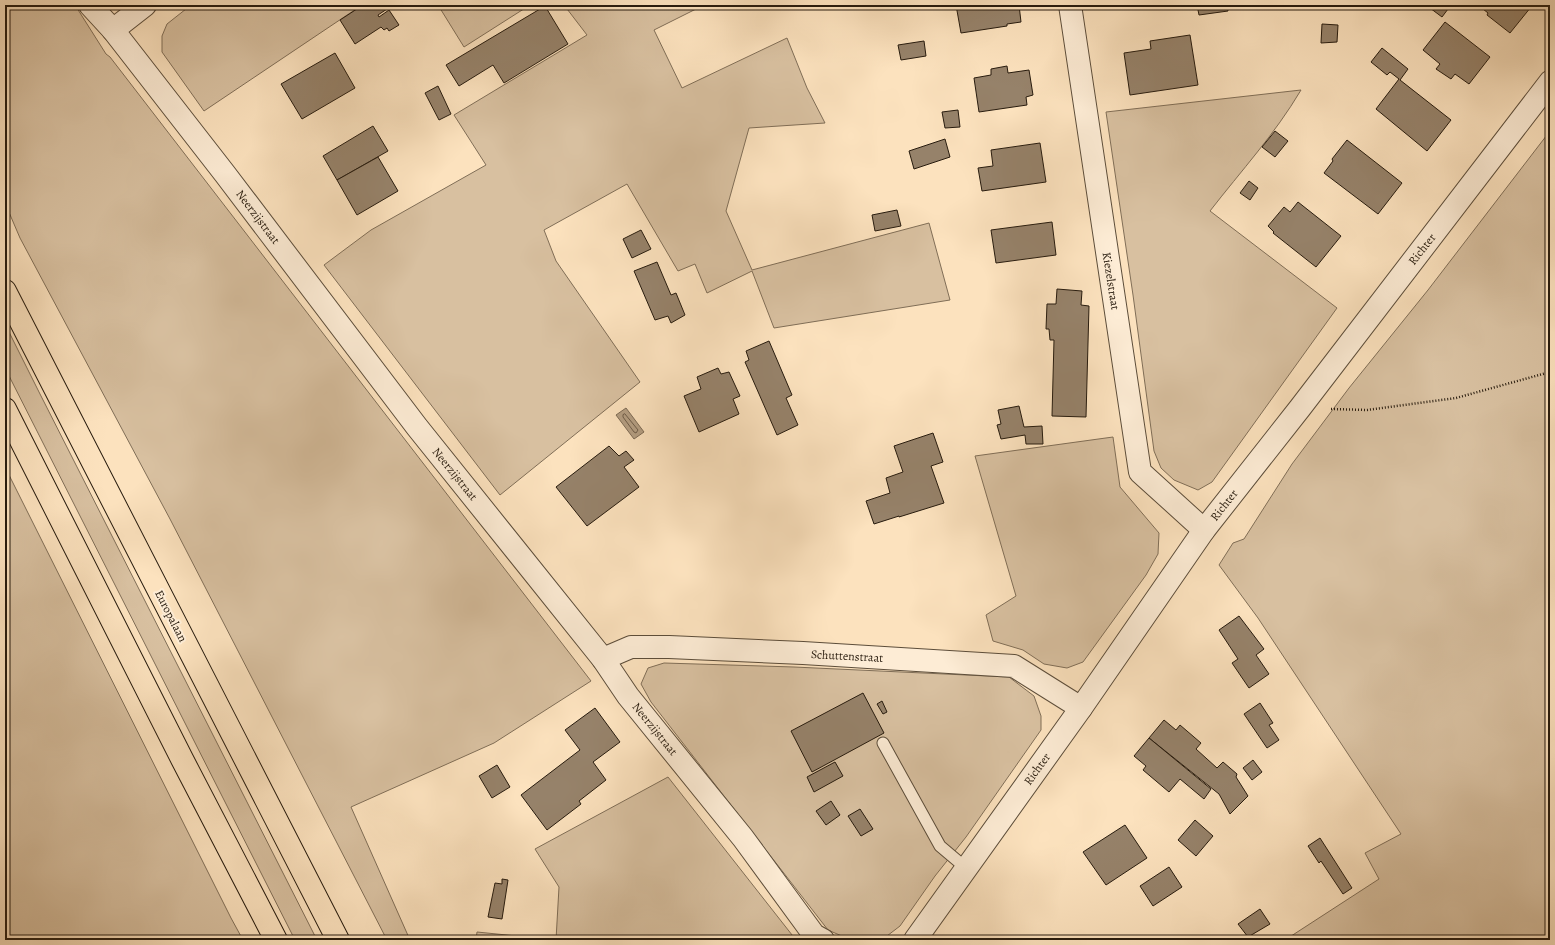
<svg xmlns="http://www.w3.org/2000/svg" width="1555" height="945" font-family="Alegreya,serif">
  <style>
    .green { fill: #d8c0a0; stroke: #806e57 }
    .water { fill: #b49e82; stroke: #7c6a54 }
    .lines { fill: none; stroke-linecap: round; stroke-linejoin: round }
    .shore { stroke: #6e5c48; stroke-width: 1 }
    .building { fill: #96826a; stroke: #271b0e }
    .service-casing { stroke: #5c4d3a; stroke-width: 13 }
    .minor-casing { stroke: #5c4d3a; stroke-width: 24 }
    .trunk-casing { stroke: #271b0e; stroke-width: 24 }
    .path { stroke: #271b0e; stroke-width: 2.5; stroke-dasharray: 1 2; stroke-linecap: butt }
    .service { stroke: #fdecd5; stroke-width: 11 }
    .minor { stroke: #fdecd5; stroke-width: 22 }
    .trunk { stroke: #fce2be; stroke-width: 22 }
    .labels { text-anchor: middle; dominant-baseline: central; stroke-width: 4; stroke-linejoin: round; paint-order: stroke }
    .street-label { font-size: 12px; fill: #271b0e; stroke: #fdecd5 }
  </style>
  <rect width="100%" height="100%" fill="#fce2be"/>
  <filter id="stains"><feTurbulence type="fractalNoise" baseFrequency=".005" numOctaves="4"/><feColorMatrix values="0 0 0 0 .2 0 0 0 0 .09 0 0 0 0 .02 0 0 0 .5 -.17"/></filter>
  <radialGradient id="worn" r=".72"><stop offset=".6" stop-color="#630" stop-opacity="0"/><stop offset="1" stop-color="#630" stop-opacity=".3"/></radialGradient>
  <g class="green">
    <polygon points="5,5 75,5 106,54 110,57 591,681 494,743 351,807 410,940 387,940 170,519 20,238 5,203"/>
    <polygon points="191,5 362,5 204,111 162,52 162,36 167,24"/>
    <polygon points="438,5 530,5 464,47"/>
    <polygon points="564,5 704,5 654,30 682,88 787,38 807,88 825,123 749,128 726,211 752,270 929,223 950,300 774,328 752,271 707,293 695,264 678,271 627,184 544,230 556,261 640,382 500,495 324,265 371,230 486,165 454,115 587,35"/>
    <path d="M1301,90C1275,134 1241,171 1210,211L1337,308L1212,482L1198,490L1174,480L1161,468L1154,451L1133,295L1106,112Z"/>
    <polygon points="1550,131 1550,940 1285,940 1379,879 1365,853 1401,834 1258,618 1219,565 1233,543 1244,539 1292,464 1349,388 1428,290"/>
    <polygon points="5,324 40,394 317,940 295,940 5,368"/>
    <polygon points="1113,437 1120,487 1159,533 1158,554 1146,575 1083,662 1067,668 1044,664 1023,650 993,641 986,615 1016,596 975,456"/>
    <polygon points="5,467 231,918 243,940 5,940"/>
    <polygon points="664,663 794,667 1009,677 1034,696 1041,716 1041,730 966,837 935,876 900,926 883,939 873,940 851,940 828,930 651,702 641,684 648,668"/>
    <polygon points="668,777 796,940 476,940 477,932 556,940 559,887 535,849"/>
  </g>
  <polygon class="water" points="626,408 644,432 634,439 616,415"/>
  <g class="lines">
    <polygon class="shore" points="625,414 638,430 636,433 634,432 623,417 623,415"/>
  </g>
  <g class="building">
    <polygon points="363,5 393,5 378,15 379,17 389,10 399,25 389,31 387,28 384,30 381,27 355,44 340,20"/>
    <polygon points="956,5 1019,5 1021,22 1007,24 1007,26 961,33"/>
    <polygon points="1115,5 1133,5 1115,7"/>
    <polygon points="1197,5 1227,5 1228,11 1199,15"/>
    <polygon points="1426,5 1451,5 1442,17"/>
    <polygon points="1478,5 1529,5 1531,7 1510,33 1487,15 1488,13"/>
    <polygon points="545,6 568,44 504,83 493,65 459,86 446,65"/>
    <polygon points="1445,22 1490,57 1469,84 1455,74 1451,79 1436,69 1440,64 1423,50"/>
    <polygon points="1322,24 1338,25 1337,42 1321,43"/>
    <polygon points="1190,35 1198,85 1130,95 1124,53 1151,49 1150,41"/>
    <polygon points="924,41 926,56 901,60 898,45"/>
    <polygon points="1382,48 1408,69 1400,80 1451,120 1427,151 1376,109 1399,79 1390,72 1387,75 1371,62"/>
    <polygon points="335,53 355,88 302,119 281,84"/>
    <polygon points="1007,66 1008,73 1029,70 1033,95 1026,97 1027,105 979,112 974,78 991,75 991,69"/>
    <polygon points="438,86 451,114 439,120 425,93"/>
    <polygon points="958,110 960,127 945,128 942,112"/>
    <polygon points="373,126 388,151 337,180 323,156"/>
    <polygon points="1275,131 1288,141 1275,157 1262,147"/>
    <polygon points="945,139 950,157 914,169 909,151"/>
    <polygon points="1347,140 1402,183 1378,214 1324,173 1333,161 1332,159"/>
    <polygon points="1040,143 1046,182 982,191 978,168 993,166 991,150"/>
    <polygon points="378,157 398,191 357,215 337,180"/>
    <polygon points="1249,181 1258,188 1250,200 1240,193"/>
    <polygon points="1298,202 1341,236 1316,267 1273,233 1274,232 1268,226 1284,207 1290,212"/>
    <polygon points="897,210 901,226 875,231 872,215"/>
    <polygon points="1052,222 1056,255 996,263 991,230"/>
    <polygon points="641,230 651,249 632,258 623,239"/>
    <polygon points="657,262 671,295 676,293 685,315 671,323 668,316 655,320 634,271"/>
    <polygon points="1057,289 1082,291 1081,305 1089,306 1086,417 1052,416 1054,340 1050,340 1049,329 1046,329 1047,304 1056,304"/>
    <polygon points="769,341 792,395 786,398 798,425 777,435 745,362 749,360 746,351"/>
    <polygon points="718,368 721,374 729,372 740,396 733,399 739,414 699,432 684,396 701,389 697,377"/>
    <polygon points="1019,406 1024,427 1042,426 1043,444 1026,444 1025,435 1001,439 997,425 1001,424 998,410"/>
    <polygon points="933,433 943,462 931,466 944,503 899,517 899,516 874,524 866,501 890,493 886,478 903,472 894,446"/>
    <polygon points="609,446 619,456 626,451 634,460 624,467 639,487 587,526 556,487"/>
    <polygon points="1239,616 1264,649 1256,655 1269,674 1249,688 1232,663 1238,659 1219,630"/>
    <polygon points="863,693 884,733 812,772 791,731"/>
    <polygon points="882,701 887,712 883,714 877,704"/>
    <polygon points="1260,703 1273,723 1269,725 1279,740 1267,748 1244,714"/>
    <polygon points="595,708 620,742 593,762 606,780 579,801 581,804 547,830 521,795 580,750 565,730"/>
    <polygon points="1164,720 1176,730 1180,725 1201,743 1196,749 1217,768 1223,762 1237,774 1236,777 1248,796 1230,814 1219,794 1149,738"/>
    <polygon points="1149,738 1211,789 1204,799 1180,779 1169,792 1143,770 1146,766 1134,756"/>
    <polygon points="1253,760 1262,772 1252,780 1243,768"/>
    <polygon points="835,762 843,776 814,792 807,777"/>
    <polygon points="497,765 510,787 492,798 479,776"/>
    <polygon points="831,801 840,815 826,825 816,811"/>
    <polygon points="860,809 873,829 861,836 848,816"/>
    <polygon points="1195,820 1213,836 1196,856 1178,840"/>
    <polygon points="1125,825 1147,858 1106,885 1083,852"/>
    <polygon points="1320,838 1352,888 1343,894 1321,861 1319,863 1308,846"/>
    <polygon points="1169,867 1182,887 1153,906 1140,886"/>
    <polygon points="502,879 508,880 502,919 488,917 495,883 502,884"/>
    <polygon points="1260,909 1270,924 1248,937 1238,924"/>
  </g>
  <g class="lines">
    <g class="service-casing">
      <polyline id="service" points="883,743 940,846 966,868"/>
    </g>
    <g class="minor-casing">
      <g id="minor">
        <polyline points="90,5 113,30 225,174 417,427 603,659 628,696 743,838 814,935 823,940"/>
        <polyline points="1070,5 1140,472 1204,530"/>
        <polyline points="113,30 145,5"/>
        <polyline points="603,659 631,647 669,647 803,653 1014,666 1081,708"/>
        <polyline points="915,940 1081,708 1204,530 1300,408 1550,82"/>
      </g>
    </g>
    <g class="trunk-casing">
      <g id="trunk">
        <polyline points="5,291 338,940"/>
        <polyline points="5,409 182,759 276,940"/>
      </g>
    </g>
    <polyline class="path" points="1331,409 1367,410 1456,398 1550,372"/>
    <use href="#service" class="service"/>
    <use href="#minor" class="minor"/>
    <use href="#trunk" class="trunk"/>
  </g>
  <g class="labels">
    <g class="street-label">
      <text transform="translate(258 217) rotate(53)">Neerzijstraat</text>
      <text transform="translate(1422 249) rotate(-52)">Richter</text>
      <text transform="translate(1111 281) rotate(81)">Kiezelstraat</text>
      <text transform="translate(455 474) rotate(51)">Neerzijstraat</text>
      <text transform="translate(1224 505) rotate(-52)">Richter</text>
      <text transform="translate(171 616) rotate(63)">Europalaan</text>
      <text transform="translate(847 656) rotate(3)">Schuttenstraat</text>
      <text transform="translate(655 729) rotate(51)">Neerzijstraat</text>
      <text transform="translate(1037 769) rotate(-54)">Richter</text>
    </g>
  </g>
  <rect width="1555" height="945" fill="none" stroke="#fce2be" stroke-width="20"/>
  <rect x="6" y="6" width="1543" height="933" fill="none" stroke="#271b0e" stroke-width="2"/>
  <rect x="10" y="10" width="1535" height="925" fill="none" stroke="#271b0e"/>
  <rect width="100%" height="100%" filter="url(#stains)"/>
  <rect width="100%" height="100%" fill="url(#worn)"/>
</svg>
